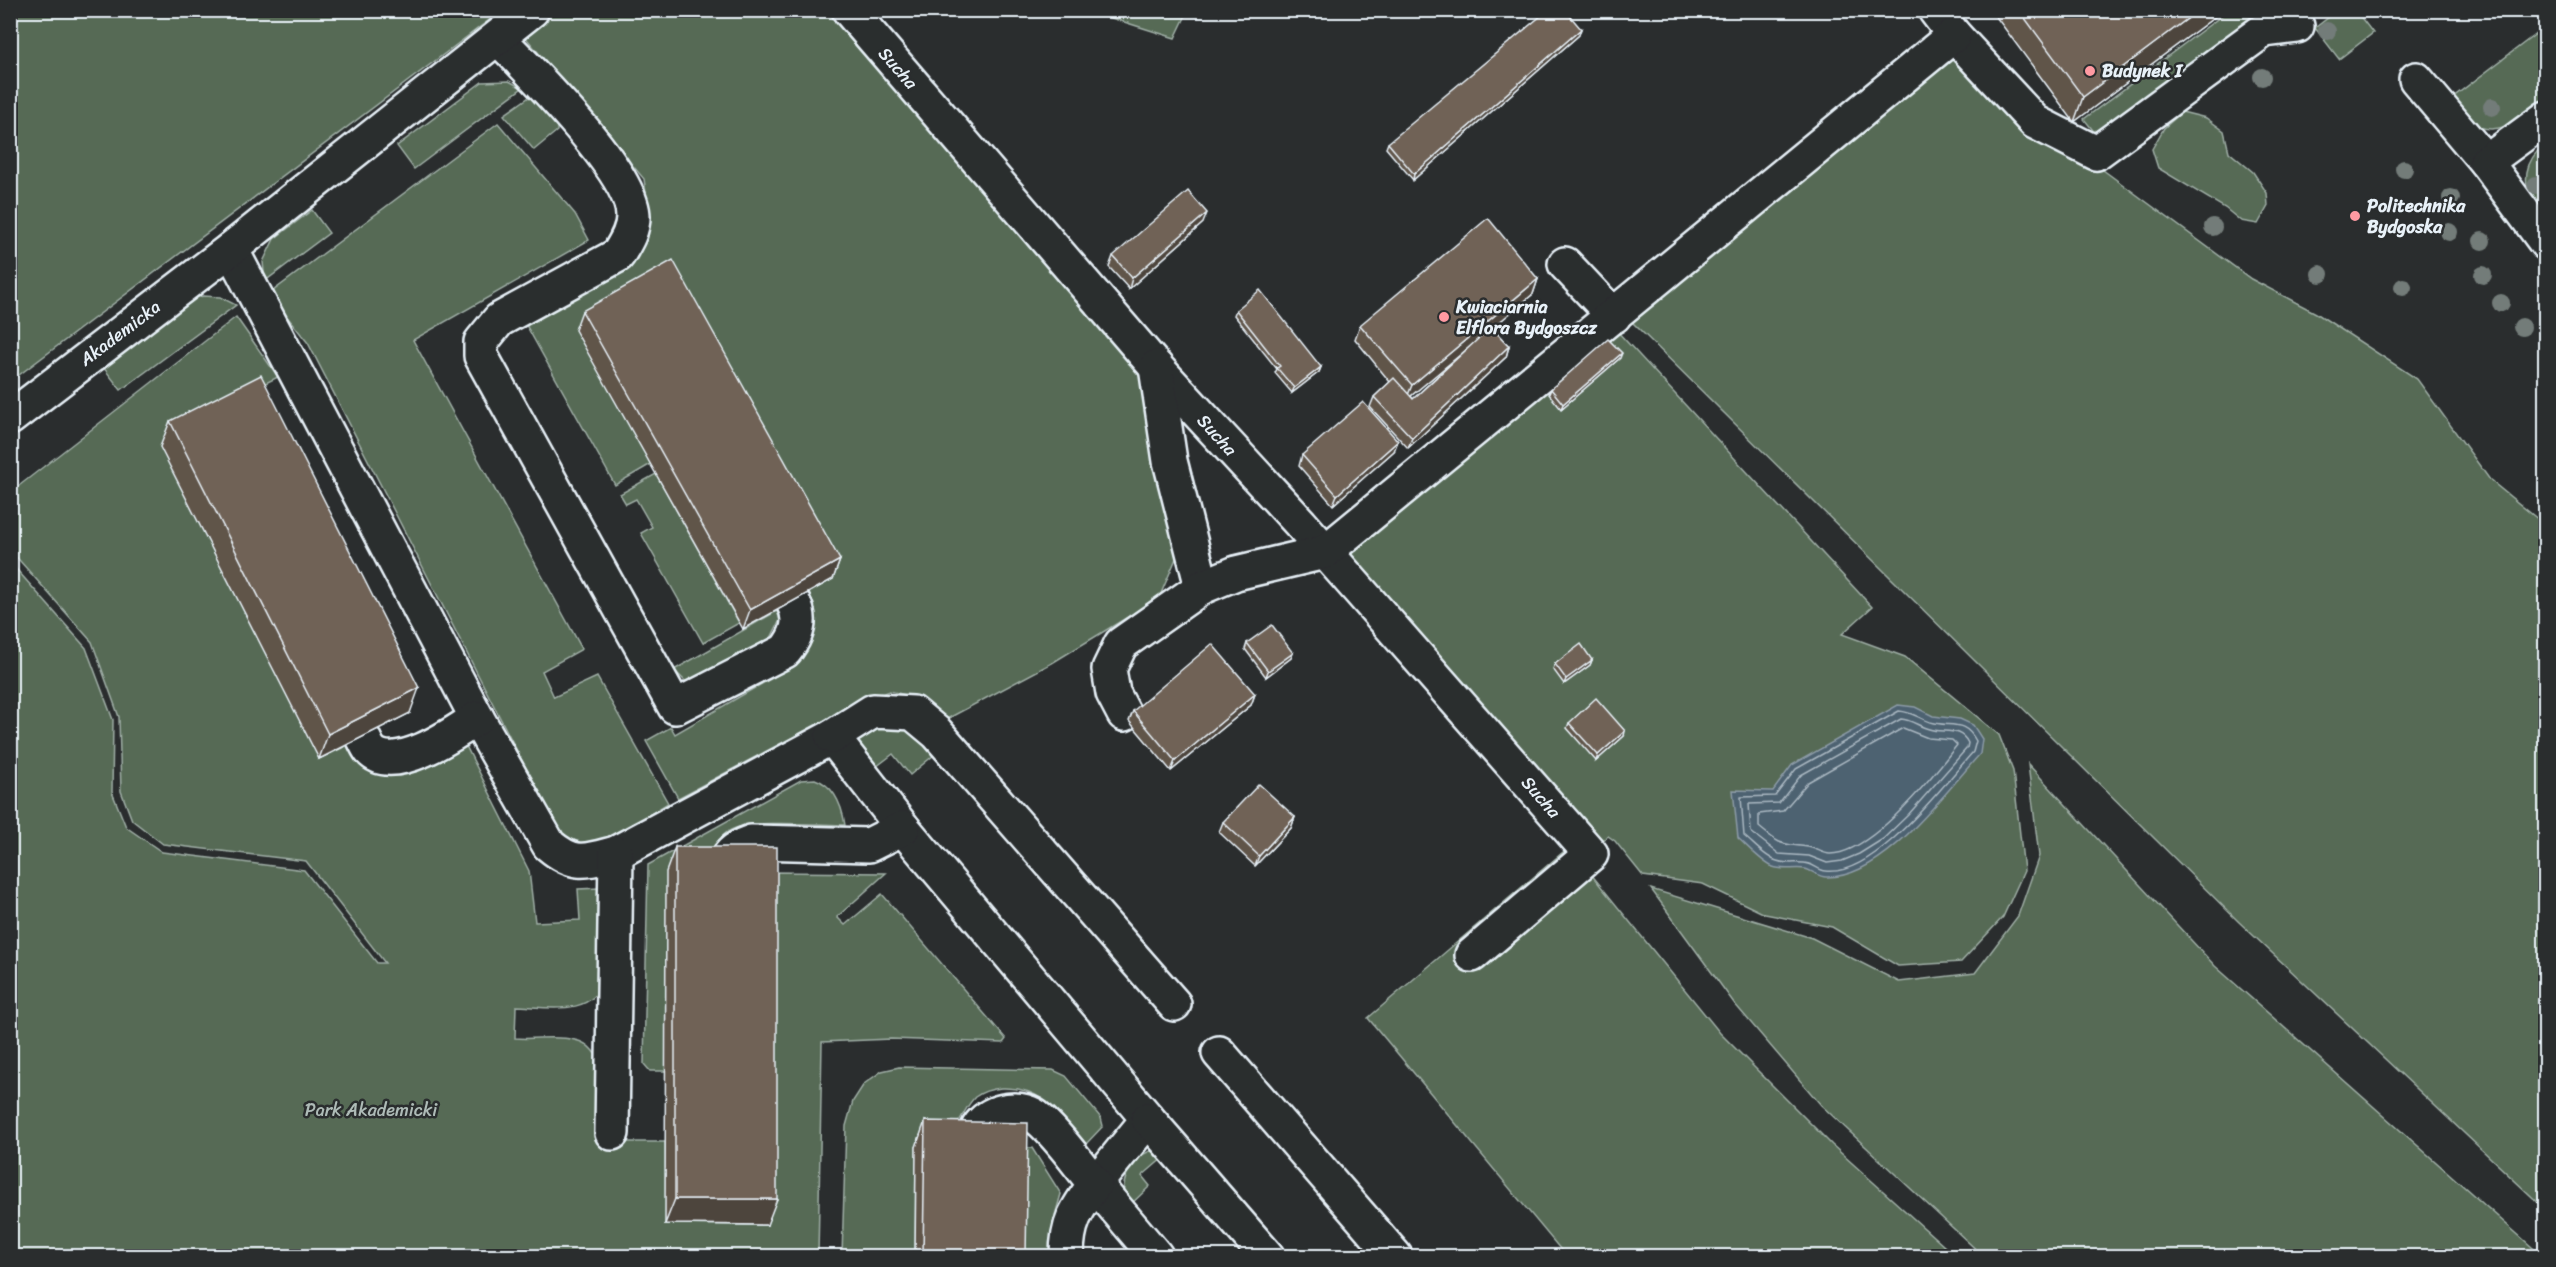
<svg xmlns="http://www.w3.org/2000/svg" width="2556" height="1267" font-family="Sriracha,sans-serif">
  <style>
    .green { fill: #566a55; stroke: #9faea6; stroke-width: 1.5 }
    .water { fill: #4e6271; stroke: #8c9ba7; stroke-width: 1.5 }
    .lines { fill: none; stroke-linecap: round; stroke-linejoin: round }
    .shore { stroke: #aab8c2; stroke-width: 1.5 }
    .minor-casing { stroke: #e8f1f8; stroke-width: 38 }
    .minor { stroke: #2a2d2e; stroke-width: 33 }
    .tree { fill: #737b79 }
    .wall { fill: #60544a; stroke: #e8f1f8; stroke-width: 1.5; fill-rule: evenodd }
    .shaded-wall { fill: #4e453c; stroke: #e8f1f8; stroke-width: 1.5 }
    .building { fill: #706256; stroke: #e8f1f8; stroke-width: 1.5 }
    .poi-dot { fill: #ff9aa2; stroke: #2a2d2e; stroke-width: 2 }
    .labels { text-anchor: middle; dominant-baseline: central; stroke-width: 5; stroke-linejoin: round; paint-order: stroke }
    .street-label { font-size: 18px; fill: #e8f1f8; stroke: #2a2d2e }
    .poi-label { font-size: 18px; font-weight: bold; fill: #e8f1f8; stroke: #2a2d2e; text-anchor: start }
    .park-label { font-size: 18px; fill: #aebbb7; stroke: #2a2d2e }
  </style>
  <rect width="100%" height="100%" fill="#2a2d2e"/>
  <filter id="ink" filterUnits="userSpaceOnUse"><feTurbulence type="fractalNoise" baseFrequency=".0167" numOctaves="2"/><feDisplacementMap in="SourceGraphic" scale="12" xChannelSelector="R" yChannelSelector="G"/><feConvolveMatrix kernelMatrix="1 2 1 2 8 2 1 2 1" color-interpolation-filters="sRGB"/></filter>
  <g filter="url(#ink)">
    <g class="green">
      <polygon points="2338,10 2356,11 2373,33 2339,59 2315,28"/>
      <polygon points="10,11 11,10 501,11 11,381"/>
      <polygon points="552,11 836,11 1151,375 1178,554 1159,598 1052,663 945,720 917,698 890,691 857,703 678,798 646,741 671,727 675,734 793,666 812,641 816,619 807,594 833,578 651,464 615,485 525,323 627,264 648,238 650,221 644,179 522,33"/>
      <polygon points="1097,11 1188,11 1175,38 1102,15"/>
      <polygon points="2228,11 2279,11 2100,139 2084,119"/>
      <path d="M2545,27V102C2525,116 2494,143 2469,120C2463,114 2457,105 2452,98Z"/>
      <polygon points="1955,51 2080,153 2251,279 2316,313 2417,379 2490,480 2545,525 2545,1209 2239,922 1629,319"/>
      <polygon points="509,81 522,88 414,169 397,146 482,82"/>
      <polygon points="532,95 557,126 557,131 534,150 504,115"/>
      <polygon points="2182,112 2206,118 2224,131 2229,152 2253,172 2267,193 2268,206 2258,224 2241,221 2225,208 2158,168 2152,149 2164,128"/>
      <path d="M498,123L575,214L589,240L413,340L582,649L542,671L554,697L597,677L668,803C650,814 609,843 590,844C578,845 566,837 557,829L308,343L269,294Z"/>
      <path d="M2545,144V196L2532,206C2523,181 2523,162 2545,144Z"/>
      <polygon points="312,210 329,233 265,281 263,262 274,239"/>
      <polygon points="203,296 220,297 236,305 121,390 103,367 195,298"/>
      <path d="M236,317L278,377L186,422L319,759L353,743C359,750 366,762 374,768C402,787 441,758 466,746L529,871L535,922L580,920L578,889L599,888C608,905 606,922 606,942C606,953 608,969 605,979C592,1018 548,1007 516,1006L515,1038C534,1040 556,1035 575,1040C614,1048 602,1112 602,1142H665L666,1224L768,872L886,873L837,917L845,925L882,894L1006,1039L1003,1043L891,1039L822,1042L818,1256H11L10,562L86,648L113,720L112,792L126,827L162,852L304,870L377,963H385L306,861L163,844L132,820L121,791L119,717L92,642L11,551V492Z"/>
      <polygon points="1615,329 1872,607 1842,634 1905,657 1999,735 2013,771 2024,871 2003,917 1961,962 1898,966 1832,927 1765,914 1703,884 1643,876 1615,841 1608,836 1597,846 1339,552"/>
      <polygon points="656,474 739,623 703,643 641,533 652,527 636,499 626,504 620,494"/>
      <polygon points="777,611 780,620 771,638 695,681 685,681 674,670"/>
      <polygon points="903,725 934,755 910,775 893,754 872,770 855,742 870,728"/>
      <polygon points="2028,764 2215,966 2542,1256 1983,1256 1821,1105 1734,1003 1651,889 1812,938 1899,982 1975,973 2018,916 2039,856"/>
      <path d="M815,779C835,786 842,806 845,825C820,825 751,819 731,830C718,837 711,851 704,863L666,1071H650L644,1064L648,865L801,780Z"/>
      <polygon points="1569,847 1720,1033 1832,1145 1955,1256 1566,1256 1368,1018"/>
      <path d="M899,1067L1053,1070L1066,1076L1101,1118L1103,1126L1086,1144C1060,1116 1044,1086 1001,1088C992,1089 983,1091 975,1097C966,1106 964,1115 957,1124C950,1132 926,1141 916,1147L915,1256H842L846,1126L853,1101L864,1084L882,1071Z"/>
      <polygon points="1019,1148 1032,1148 1061,1194 1055,1215 1054,1256 1017,1256"/>
      <path d="M1150,1151L1158,1152L1164,1157L1142,1176L1150,1186L1128,1207C1117,1185 1129,1159 1150,1151Z"/>
    </g>
    <path class="water" d="M1898,705L1915,707L1933,716L1960,719L1973,725L1982,739L1980,754C1945,792 1884,879 1826,877C1819,877 1813,871 1805,869C1796,867 1783,871 1773,867C1763,863 1747,846 1738,838L1733,790L1773,791L1792,765Z"/>
    <g class="lines">
      <g class="shore">
        <path d="M1899,711C1913,712 1918,718 1930,722C1950,728 1964,718 1976,741L1973,752C1944,784 1875,877 1826,871C1820,871 1814,865 1809,864C1799,861 1787,865 1777,861C1766,858 1753,843 1744,836L1741,797L1775,796L1796,769Z"/>
        <path d="M1901,719C1912,720 1918,726 1929,729C1943,734 1960,726 1968,743L1967,748L1908,815L1883,839L1859,854L1842,861L1827,863L1809,856L1779,854L1751,832L1749,804L1779,803L1801,775Z"/>
        <path d="M1903,728L1928,738L1952,740L1957,745C1933,776 1871,854 1830,854C1823,854 1816,848 1808,847C1779,843 1783,847 1759,827V814L1783,811L1808,782Z"/>
      </g>
      <g class="minor-casing">
        <g id="minor">
          <polyline points="849,10 1156,367 1301,524 1591,854 1472,955"/>
          <polyline points="1935,10 1954,35 2035,122 2096,153 2264,30 2297,26"/>
          <path d="M498,38C530,71 634,173 633,217C633,231 625,243 618,255L499,320L481,342V356L675,707L785,651C797,636 803,620 793,602"/>
          <polyline points="2416,79 2486,162"/>
          <polyline points="2546,118 2486,162 2546,243"/>
          <path d="M231,249L477,718L549,845C575,867 586,861 616,853L832,737L903,828L1148,1119L1095,1184L1156,1256"/>
          <polyline points="1565,264 1614,316"/>
          <polyline points="1156,367 1170,461 1202,587"/>
          <polyline points="10,418 231,249 532,10"/>
          <polyline points="1124,714 1113,693 1109,669 1121,644 1202,587 1236,573 1325,552 1954,35"/>
          <path d="M363,737C365,741 367,746 370,750C393,776 455,733 477,718"/>
          <polyline points="832,737 873,711 913,713 937,733 1174,1004"/>
          <path d="M722,872C726,855 734,848 751,842L869,845L903,828"/>
          <polyline points="1219,1053 1395,1256"/>
          <polyline points="1148,1119 1267,1256"/>
          <polyline points="612,1133 616,853"/>
          <path d="M972,1147C974,1141 975,1131 980,1125C993,1109 1023,1104 1039,1119C1060,1137 1077,1163 1095,1184C1076,1210 1067,1223 1067,1256"/>
        </g>
      </g>
      <use href="#minor" class="minor"/>
    </g>
    <g class="tree">
      <circle cx="2327" cy="31" r="9"/>
      <circle cx="2262" cy="77" r="9"/>
      <circle cx="2492" cy="107" r="9"/>
      <circle cx="2404" cy="169" r="9"/>
      <circle cx="2536" cy="185" r="9"/>
      <circle cx="2451" cy="198" r="9"/>
      <circle cx="2213" cy="227" r="9"/>
      <circle cx="2449" cy="232" r="9"/>
      <circle cx="2482" cy="241" r="9"/>
      <circle cx="2320" cy="274" r="9"/>
      <circle cx="2483" cy="275" r="9"/>
      <circle cx="2403" cy="287" r="9"/>
      <circle cx="2501" cy="303" r="9"/>
      <circle cx="2522" cy="327" r="9"/>
    </g>
    <g class="wall">
      <polygon points="1991,10 2224,10 2074,122"/>
      <polygon points="1579,35 1413,180 1386,148 1388,143"/>
      <polygon points="1203,223 1129,289 1109,267 1113,256"/>
      <path d="M1538,279L1533,294L1492,328L1509,346L1506,357L1408,448L1370,407L1374,397L1390,382L1355,339L1360,325ZM1465,350L1413,399L1411,396Z"/>
      <polygon points="1236,310 1321,367 1319,372 1292,393 1275,373 1277,369 1234,315"/>
      <polygon points="582,311 840,560 833,579 743,629 575,330"/>
      <polygon points="1620,358 1561,409 1549,394 1551,389"/>
      <polygon points="170,421 410,713 319,759 160,447"/>
      <polygon points="1394,451 1333,505 1299,466 1302,455"/>
      <polygon points="1247,643 1293,653 1291,658 1266,677 1245,649"/>
      <polygon points="1592,660 1590,665 1564,684 1553,669 1555,664"/>
      <polygon points="1255,694 1251,705 1171,771 1129,721 1133,711"/>
      <polygon points="1569,723 1624,736 1596,761 1567,728"/>
      <polygon points="1295,817 1291,828 1255,866 1219,832 1223,822"/>
      <polygon points="675,847 767,1225 665,1224 666,872"/>
      <polygon points="925,1121 1026,1257 915,1257 916,1147"/>
    </g>
    <g class="shaded-wall">
      <polygon points="2199,10 2224,10 2074,122 2083,97"/>
      <polygon points="1581,29 1579,35 1413,180 1414,174"/>
      <polygon points="1207,213 1203,223 1129,289 1132,278"/>
      <polygon points="1538,279 1533,294 1406,400 1412,385"/>
      <polygon points="1509,346 1506,357 1408,448 1412,438"/>
      <polygon points="1622,353 1620,358 1561,409 1563,404"/>
      <polygon points="1321,367 1319,372 1292,393 1294,388"/>
      <polygon points="1398,441 1394,451 1333,505 1337,495"/>
      <polygon points="840,560 833,579 743,629 750,610"/>
      <polygon points="1293,653 1291,658 1266,677 1268,671"/>
      <polygon points="1592,660 1590,665 1564,684 1566,679"/>
      <polygon points="419,688 410,713 319,759 328,734"/>
      <polygon points="1255,694 1251,705 1171,771 1175,761"/>
      <polygon points="1625,731 1624,736 1596,761 1598,755"/>
      <polygon points="1295,817 1291,828 1255,866 1259,856"/>
      <polygon points="675,1199 777,1199 767,1225 665,1224"/>
    </g>
    <g class="building">
      <polygon points="1548,10 1565,10 1581,29 1414,174 1388,143"/>
      <polygon points="2019,10 2199,10 2083,97"/>
      <polygon points="1188,191 1207,213 1132,278 1113,256"/>
      <polygon points="1488,218 1538,279 1412,385 1360,325"/>
      <polygon points="673,260 840,560 750,610 582,311"/>
      <polygon points="1260,290 1321,367 1294,388 1277,368 1280,366 1236,310"/>
      <polygon points="1491,327 1509,346 1412,438 1374,397 1394,378 1413,399"/>
      <polygon points="1608,339 1622,353 1563,404 1551,389"/>
      <polygon points="261,375 419,688 328,734 170,421"/>
      <polygon points="1363,402 1398,441 1337,495 1302,455"/>
      <polygon points="1272,625 1293,653 1268,671 1247,643"/>
      <polygon points="1212,644 1255,694 1175,761 1133,711"/>
      <polygon points="1581,644 1592,660 1566,679 1555,664"/>
      <polygon points="1596,698 1625,731 1598,755 1569,723"/>
      <polygon points="1259,784 1295,817 1259,856 1223,822"/>
      <rect x="675" y="847" width="102" height="352"/>
      <polygon points="925,1121 1028,1123 1026,1257 923,1257"/>
    </g>
  </g>
  <g class="poi-dot">
    <circle cx="2090" cy="71" r="6"/>
    <circle cx="2355" cy="216" r="6"/>
    <circle cx="1444" cy="317" r="6"/>
  </g>
  <g class="labels">
    <g class="street-label">
      <text transform="translate(898 68) rotate(49)">Sucha</text>
      <text transform="translate(120 333) rotate(-37)">Akademicka</text>
      <text transform="translate(1217 435) rotate(48)">Sucha</text>
      <text transform="translate(1541 797) rotate(49)">Sucha</text>
    </g>
    <g class="poi-label">
      <text x="2102" y="71">Budynek I</text>
      <text x="2367" y="206">Politechnika<tspan x="2367" dy="21">Bydgoska</tspan></text>
      <text x="1456" y="307">Kwiaciarnia<tspan x="1456" dy="21">Elflora Bydgoszcz</tspan></text>
    </g>
    <g class="park-label">
      <text x="371" y="1110">Park Akademicki</text>
    </g>
  </g>
  <rect width="2556" height="1267" fill="none" stroke="#2a2d2e" stroke-width="36"/>
  <rect x="18" y="18" width="2520" height="1231" fill="none" stroke="#e8f1f8" stroke-width="2" filter="url(#ink)"/>
</svg>
